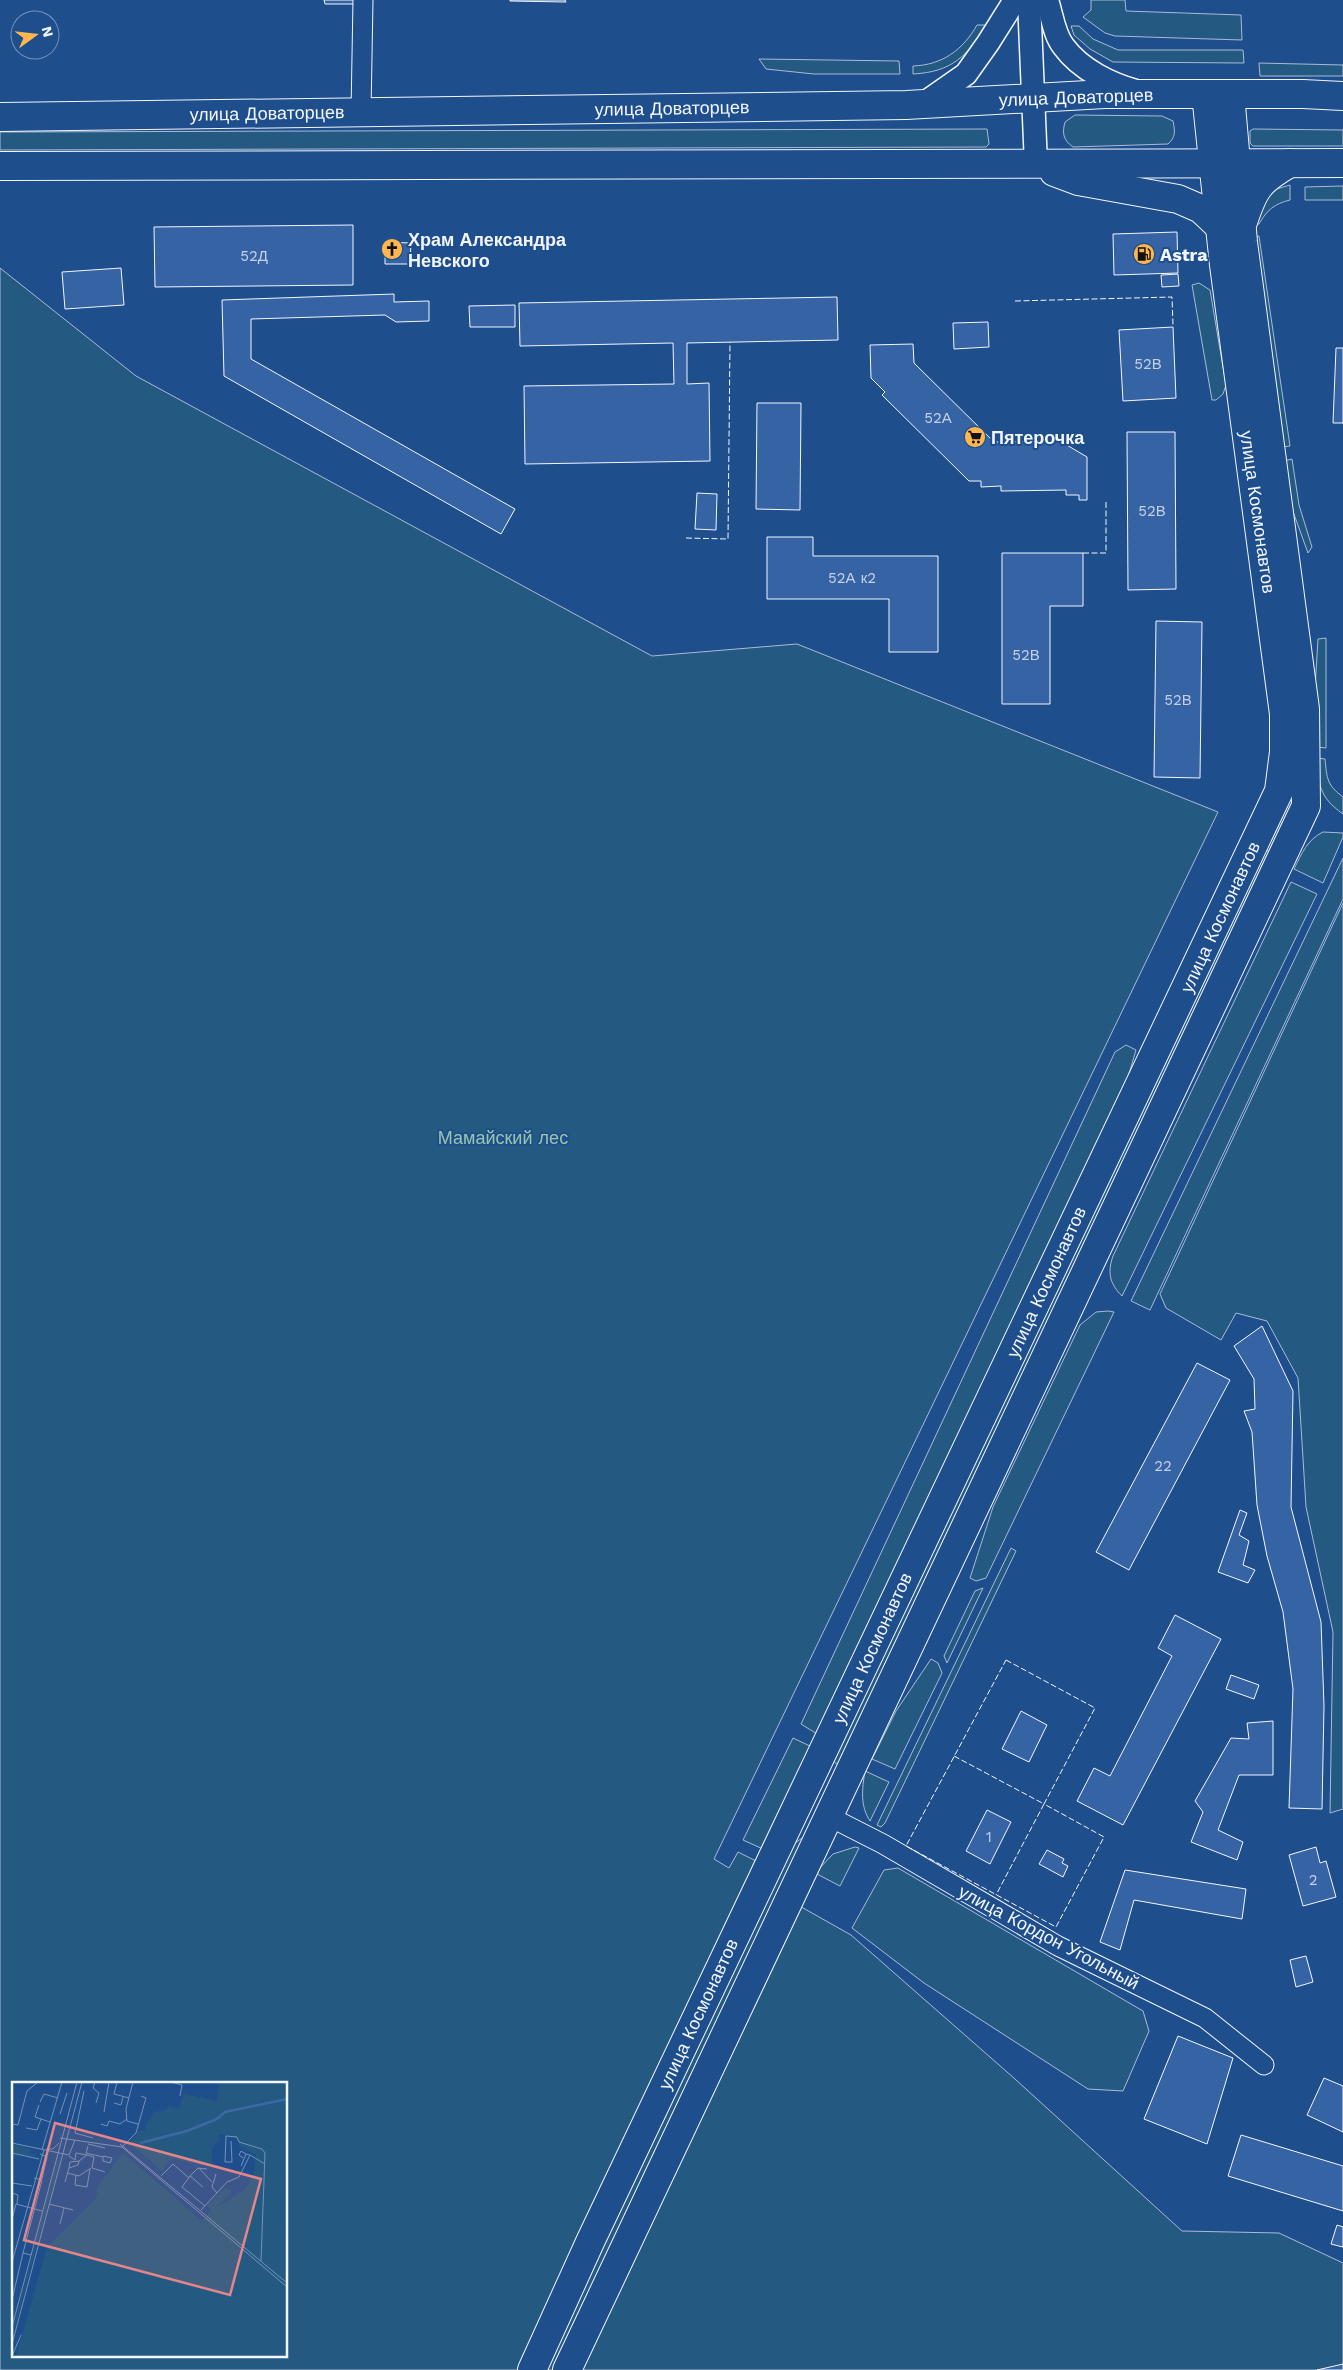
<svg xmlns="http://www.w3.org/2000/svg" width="1343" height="2370" font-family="'Work Sans',sans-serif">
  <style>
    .green { fill: #245a82; stroke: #a8bbd7; fill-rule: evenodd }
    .building { fill: #3563a3; stroke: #f2f6ff }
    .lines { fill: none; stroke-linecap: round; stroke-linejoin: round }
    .minor-casing { stroke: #f2f6ff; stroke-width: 21 }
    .tertiary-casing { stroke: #f2f6ff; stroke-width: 25 }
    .primary-casing { stroke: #f2f6ff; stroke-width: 30 }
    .minor { stroke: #1f4e8c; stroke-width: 19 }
    .tertiary { stroke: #1f4e8c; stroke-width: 22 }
    .primary { stroke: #1f4e8c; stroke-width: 28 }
    .fence { stroke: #f2f6ff; stroke-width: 1; stroke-dasharray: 6 2.5; stroke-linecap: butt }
    .labels { text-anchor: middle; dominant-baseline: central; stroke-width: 4; stroke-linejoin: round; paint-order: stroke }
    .number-label { font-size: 15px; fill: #c3d1e8 }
    .street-label { font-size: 18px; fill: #f2f6ff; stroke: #1f4e8c }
    .poi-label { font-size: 18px; font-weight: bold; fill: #f2f6ff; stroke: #1f4e8c; text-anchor: start }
    .park-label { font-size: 18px; fill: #97c8a6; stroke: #1f4e8c }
    .inset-river { fill: none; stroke: #3b69a3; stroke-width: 2.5 }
    .inset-road { fill: none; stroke: #7391ba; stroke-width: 1 }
    .view { fill: #e38589; fill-opacity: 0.15; stroke: #e38589; stroke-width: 2.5 }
    .inset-edge { fill: none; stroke: #f2f6ff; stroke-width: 2.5 }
  </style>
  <rect width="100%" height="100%" fill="#1f4e8c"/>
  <g class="green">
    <polygon points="1091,0 1125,0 1126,11 1241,15 1242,40 1115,36 1105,33 1083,17 1091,10"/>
    <path d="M977,25H987C967,56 952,72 913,74V66C942,65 963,50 977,25Z"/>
    <polygon points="1071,26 1079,26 1093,39 1118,50 1243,50 1244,63 1113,62 1090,49 1074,35"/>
    <polygon points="759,59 899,61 900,74 814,74 766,69"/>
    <polygon points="1259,63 1343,65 1343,76 1260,76"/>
    <path d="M1075,115L1162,116L1173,121C1175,131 1176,137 1168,144L1073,147C1063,140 1062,133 1065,122Z"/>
    <polygon points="987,129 989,144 986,147 0,150 0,132"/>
    <polygon points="1253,129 1343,130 1343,146 1253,146 1250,143 1250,131"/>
    <path d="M1290,185V200C1274,204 1267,210 1259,224L1250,225L1270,191Z"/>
    <polygon points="1343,186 1343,200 1305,200 1305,187"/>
    <polygon points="1259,236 1290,446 1282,447 1250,238"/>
    <path d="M0,268L136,376L652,656L797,644L1218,812L714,1859L729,1868L738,1852L758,1862L787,1849L802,1838L806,1840L780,1895L851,1935L1015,2079L1182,2231L1279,2233L1343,2263V2370H0ZM14,2084H286V2356H14Z"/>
    <polygon points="1199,283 1210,290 1226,385 1223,394 1216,400 1212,400 1192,285"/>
    <polygon points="1292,459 1299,505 1312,547 1308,553 1291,506 1284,461"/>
    <polygon points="1326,638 1326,748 1316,747 1315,689 1318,639"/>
    <path d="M1316,758L1325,759C1327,779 1327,785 1343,797V814C1319,797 1319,785 1316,758Z"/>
    <path d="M1323,832L1343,833V837L1323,883L1294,869C1302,853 1307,840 1323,832Z"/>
    <polygon points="1266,850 1278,856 838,1765 831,1759"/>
    <polygon points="1343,858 1343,899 1150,1310 1131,1301"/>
    <path d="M1291,882L1317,894L1122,1296C1110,1284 1107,1273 1113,1256Z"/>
    <polygon points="1343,903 1343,1809 1330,1813 1333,1632 1306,1507 1298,1378 1267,1321 1236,1313 1221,1340 1166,1308 1160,1294"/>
    <polygon points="1126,1045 1136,1050 1121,1101 817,1734 801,1724 1115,1052"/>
    <polygon points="1108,1311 1114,1312 986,1578 976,1581 970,1578 993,1507 1080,1325 1096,1312"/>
    <polygon points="1011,1548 1016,1551 885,1823 881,1827 877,1825"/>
    <polygon points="983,1588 947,1663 944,1656 975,1591"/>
    <polygon points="931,1659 938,1663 942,1673 895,1769 872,1759 896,1711"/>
    <polygon points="793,1738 812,1747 763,1849 743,1840"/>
    <path d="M865,1771L889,1782L870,1821C860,1806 862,1789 865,1771Z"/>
    <polygon points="855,1847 859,1848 840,1886 815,1873 833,1854"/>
    <polygon points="898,1868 1143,2011 1149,2031 1123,2091 1088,2089 924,1983 852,1928 884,1870"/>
  </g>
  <g class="building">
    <polygon points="324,0 359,0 358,4 325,4"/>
    <polygon points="510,0 565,0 566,2 510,1"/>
    <polygon points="353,225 353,285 155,287 154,227"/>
    <polygon points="1177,232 1178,273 1114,275 1113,234"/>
    <polygon points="385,242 411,243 410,264 385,264"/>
    <polygon points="121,268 124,305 65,309 62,272"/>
    <polygon points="1178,274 1179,286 1162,287 1161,275"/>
    <polygon points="394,294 394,302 429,301 429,321 396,322 385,315 251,319 251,359 515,509 501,534 224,376 222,300"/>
    <polygon points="837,297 838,340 687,343 687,384 709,383 710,461 525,464 524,386 674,384 673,343 520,346 519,303"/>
    <polygon points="515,305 515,327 470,327 469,306"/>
    <polygon points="988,322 989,347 954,349 953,323"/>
    <polygon points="1173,327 1176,398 1123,401 1119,330"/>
    <polygon points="913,344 914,363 994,442 1060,441 1087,457 1087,500 1079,500 1079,495 1066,495 1066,490 1001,491 1001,486 981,487 981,481 969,481 882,395 885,392 871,378 870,345"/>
    <polygon points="1336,348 1343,348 1343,423 1333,423"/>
    <polygon points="757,403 801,403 800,510 756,509"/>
    <polygon points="1127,432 1175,432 1176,589 1128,590"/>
    <polygon points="697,493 717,494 716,530 695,529"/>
    <polygon points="767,537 813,537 813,556 938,556 938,652 889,652 889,599 767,599"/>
    <polygon points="1002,553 1083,553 1083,606 1050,606 1050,704 1002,704"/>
    <polygon points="1156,621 1202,622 1200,778 1154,777"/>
    <polygon points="1262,1326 1293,1391 1291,1507 1321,1622 1324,1706 1322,1809 1289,1808 1293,1689 1283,1612 1267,1556 1257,1505 1252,1432 1244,1411 1255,1409 1254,1379 1234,1346"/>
    <polygon points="1197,1363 1230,1380 1129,1570 1096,1552"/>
    <polygon points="1240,1510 1247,1513 1239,1535 1249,1541 1243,1565 1255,1570 1248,1583 1218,1572"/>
    <polygon points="1175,1615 1221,1639 1123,1825 1077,1801 1094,1768 1110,1776 1172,1656 1158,1648"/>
    <polygon points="1231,1675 1259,1685 1254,1699 1226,1689"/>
    <polygon points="1021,1711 1047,1725 1029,1762 1002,1749"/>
    <polygon points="1273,1721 1273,1775 1239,1775 1218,1830 1243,1842 1237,1860 1191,1842 1203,1812 1195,1801 1231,1738 1249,1739 1247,1723"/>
    <polygon points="987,1810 1011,1822 990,1864 966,1851"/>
    <polygon points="1316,1847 1320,1863 1326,1861 1336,1897 1303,1906 1289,1855"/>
    <polygon points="1047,1850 1064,1859 1062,1863 1068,1866 1063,1877 1039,1864"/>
    <polygon points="1125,1870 1246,1889 1242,1919 1134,1900 1120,1950 1100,1942"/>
    <polygon points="1306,1956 1313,1982 1296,1987 1290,1960"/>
    <polygon points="1178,2036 1233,2058 1207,2144 1144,2119"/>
    <polygon points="1324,2078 1343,2086 1343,2132 1307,2115"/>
    <polygon points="1241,2135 1343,2166 1343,2211 1228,2176"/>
    <polygon points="1337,2225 1343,2227 1343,2247 1331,2244"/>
    <polygon points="1343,2364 1343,2370 1317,2370"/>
  </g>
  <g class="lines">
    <g class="minor-casing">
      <g id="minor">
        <polyline points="361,112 363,0"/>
        <polyline points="830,1817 883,1844 1058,1946 1205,2018 1264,2065"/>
      </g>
    </g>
    <g class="tertiary-casing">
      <g id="tertiary">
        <polyline points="1029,0 1036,165"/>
        <path d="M1047,0C1052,15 1054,35 1064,47C1081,70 1111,84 1136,91"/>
        <polyline points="923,104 966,74 988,43 1015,0"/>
      </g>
    </g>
    <g class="primary-casing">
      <g id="primary">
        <polyline points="0,117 906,105 1105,94 1303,94 1343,96"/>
        <polyline points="0,166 1343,163"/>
        <polyline points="1054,172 1078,181 1178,199 1201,209 1219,226"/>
        <path d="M1243,222C1254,188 1259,181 1290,163"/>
        <polyline points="532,2370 590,2242 1279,791 1284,752 1284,714 1224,265 1206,94"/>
        <polyline points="567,2370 1306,806 1305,709 1243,242 1230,94"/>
      </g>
    </g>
    <use href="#minor" class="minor"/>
    <use href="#tertiary" class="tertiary"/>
    <use href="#primary" class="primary"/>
    <g class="fence">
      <polyline points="1015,301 1172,297 1173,325"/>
      <polyline points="686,538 728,539 730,342"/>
      <polyline points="1083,553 1106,553 1106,502"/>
      <polygon points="1006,1660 1095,1708 1044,1804 1104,1837 1056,1927 906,1846"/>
      <polyline points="954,1756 1044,1804 996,1895"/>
    </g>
  </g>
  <defs>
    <g id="church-disc" transform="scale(1.125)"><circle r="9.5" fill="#ffb74d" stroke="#1f4e8c"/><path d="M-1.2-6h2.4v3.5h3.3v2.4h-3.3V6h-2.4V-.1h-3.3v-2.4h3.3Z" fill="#111"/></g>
    <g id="fuel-disc" transform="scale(1.125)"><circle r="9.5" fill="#ffb74d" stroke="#1f4e8c"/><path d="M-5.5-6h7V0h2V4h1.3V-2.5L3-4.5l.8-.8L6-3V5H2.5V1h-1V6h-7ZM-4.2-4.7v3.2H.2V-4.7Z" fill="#111"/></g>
    <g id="supermarket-disc" transform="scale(1.125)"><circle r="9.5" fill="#ffb74d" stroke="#1f4e8c"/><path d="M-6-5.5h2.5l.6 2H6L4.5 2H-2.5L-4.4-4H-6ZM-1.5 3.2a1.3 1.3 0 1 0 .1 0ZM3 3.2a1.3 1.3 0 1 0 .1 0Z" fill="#111"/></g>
  </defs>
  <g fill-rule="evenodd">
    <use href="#church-disc" x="392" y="249"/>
    <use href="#fuel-disc" x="1144" y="254"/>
    <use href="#supermarket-disc" x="975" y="437"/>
  </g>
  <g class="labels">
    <g class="number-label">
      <text x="254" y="256">52Д</text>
      <text x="1148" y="364">52В</text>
      <text x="938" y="418">52А</text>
      <text x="1152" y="511">52В</text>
      <text x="852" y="578">52А к2</text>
      <text x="1026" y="655">52В</text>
      <text x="1178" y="700">52В</text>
      <text x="1163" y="1466">22</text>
      <text x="989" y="1837">1</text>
      <text x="1313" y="1880">2</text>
    </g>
    <g class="street-label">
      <text transform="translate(1076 97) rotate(-2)">улица Доваторцев</text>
      <text transform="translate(672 108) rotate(-1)">улица Доваторцев</text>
      <text transform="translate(267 113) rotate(-1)">улица Доваторцев</text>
      <text transform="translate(1258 512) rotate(82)">улица Космонавтов</text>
      <text transform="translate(1220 917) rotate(-65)">улица Космонавтов</text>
      <text transform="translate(1046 1282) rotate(-65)">улица Космонавтов</text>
      <text transform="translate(872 1648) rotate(-65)">улица Космонавтов</text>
      <text transform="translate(1049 1937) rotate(28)">улица Кордон Угольный</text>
      <text transform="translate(698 2014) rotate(-65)">улица Космонавтов</text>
    </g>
    <g class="poi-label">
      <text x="408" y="239">Храм Александра<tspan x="408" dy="21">Невского</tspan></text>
      <text x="1160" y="254">Astra</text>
      <text x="991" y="437">Пятерочка</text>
    </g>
    <g class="park-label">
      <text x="503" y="1137">Мамайский лес</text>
    </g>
  </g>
  <g transform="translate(12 2082)">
    <rect width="275" height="275" fill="#1f4e8c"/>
    <path d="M207,0H275V275H4L35,165L84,117L86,104L111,71L190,139L199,129L195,123L213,106L220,109L218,112L202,127L233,107L242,91L244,73L227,64V57L207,52V59L203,61L200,69V85L162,77L156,79L151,90L120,63L115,64L128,48L134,49V42L142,30L154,28L156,24L167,26L172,12L205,19ZM0,62L18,67V71L26,74L4,73L0,77ZM46,75L48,76L0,256V250Z" fill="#245a82"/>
    <path class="inset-river" d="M128,61L175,49L205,37L213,30L275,17"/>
    <path class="inset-road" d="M83,0L81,6L87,11L84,21M105,0L102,12L117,16M121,0L114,27L115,39L126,42M159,0L170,3L168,14M72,9L63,51L81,56M28,20L32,12L46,16M102,21L109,23L111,15M27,23L23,35L38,40M92,30L97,0M48,32L55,11M0,42L6,43L15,9L26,0M89,42L95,44L97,39L108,42L115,37M14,46L25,48L29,37M48,56L110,65L275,205M219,59L220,80H213L214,54L225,55L227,60L250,67L253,71L249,179M0,61L57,73L63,58M76,62L93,66M108,62L275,201M76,64L74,71L91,75V79L98,81L100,76L91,74M111,64L124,51L134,16L129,14M34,67H41L47,61M30,68L50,0M0,71L27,77M28,72L35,75L30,97M238,73L253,82M57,74L63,78L64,71L75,73M231,76L227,73L229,69L234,72M67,79L75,73L82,75L80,86L93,90M187,86L200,100M55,91L67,94L79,86M204,92L200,105L205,111M64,93L63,103L75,105L78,87M149,94L161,82L177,96M178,94L186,86L195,87M53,100L57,86L66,83L67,79L58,80L57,86M0,101L20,104M191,105L178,94L170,105L193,124M0,111L6,113L5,122M37,122L61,128M189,128L215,100L227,95L238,73L234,72L229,84M0,137L4,122L30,129M48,142L52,126M11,171L30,98L22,96M0,180L32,68M0,218L11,171L19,173M0,245L65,0M0,262L70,0M0,274L9,253"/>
    <path class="view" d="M43,41L249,97L218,213L12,158Z"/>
    <rect width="275" height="275" class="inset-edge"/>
  </g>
  <g transform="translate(35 35) rotate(75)"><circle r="24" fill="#1f4e8c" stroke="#7391ba"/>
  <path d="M0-4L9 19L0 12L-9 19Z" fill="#ffb74d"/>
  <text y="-8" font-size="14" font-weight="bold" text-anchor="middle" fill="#f2f6ff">N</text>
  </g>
</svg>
